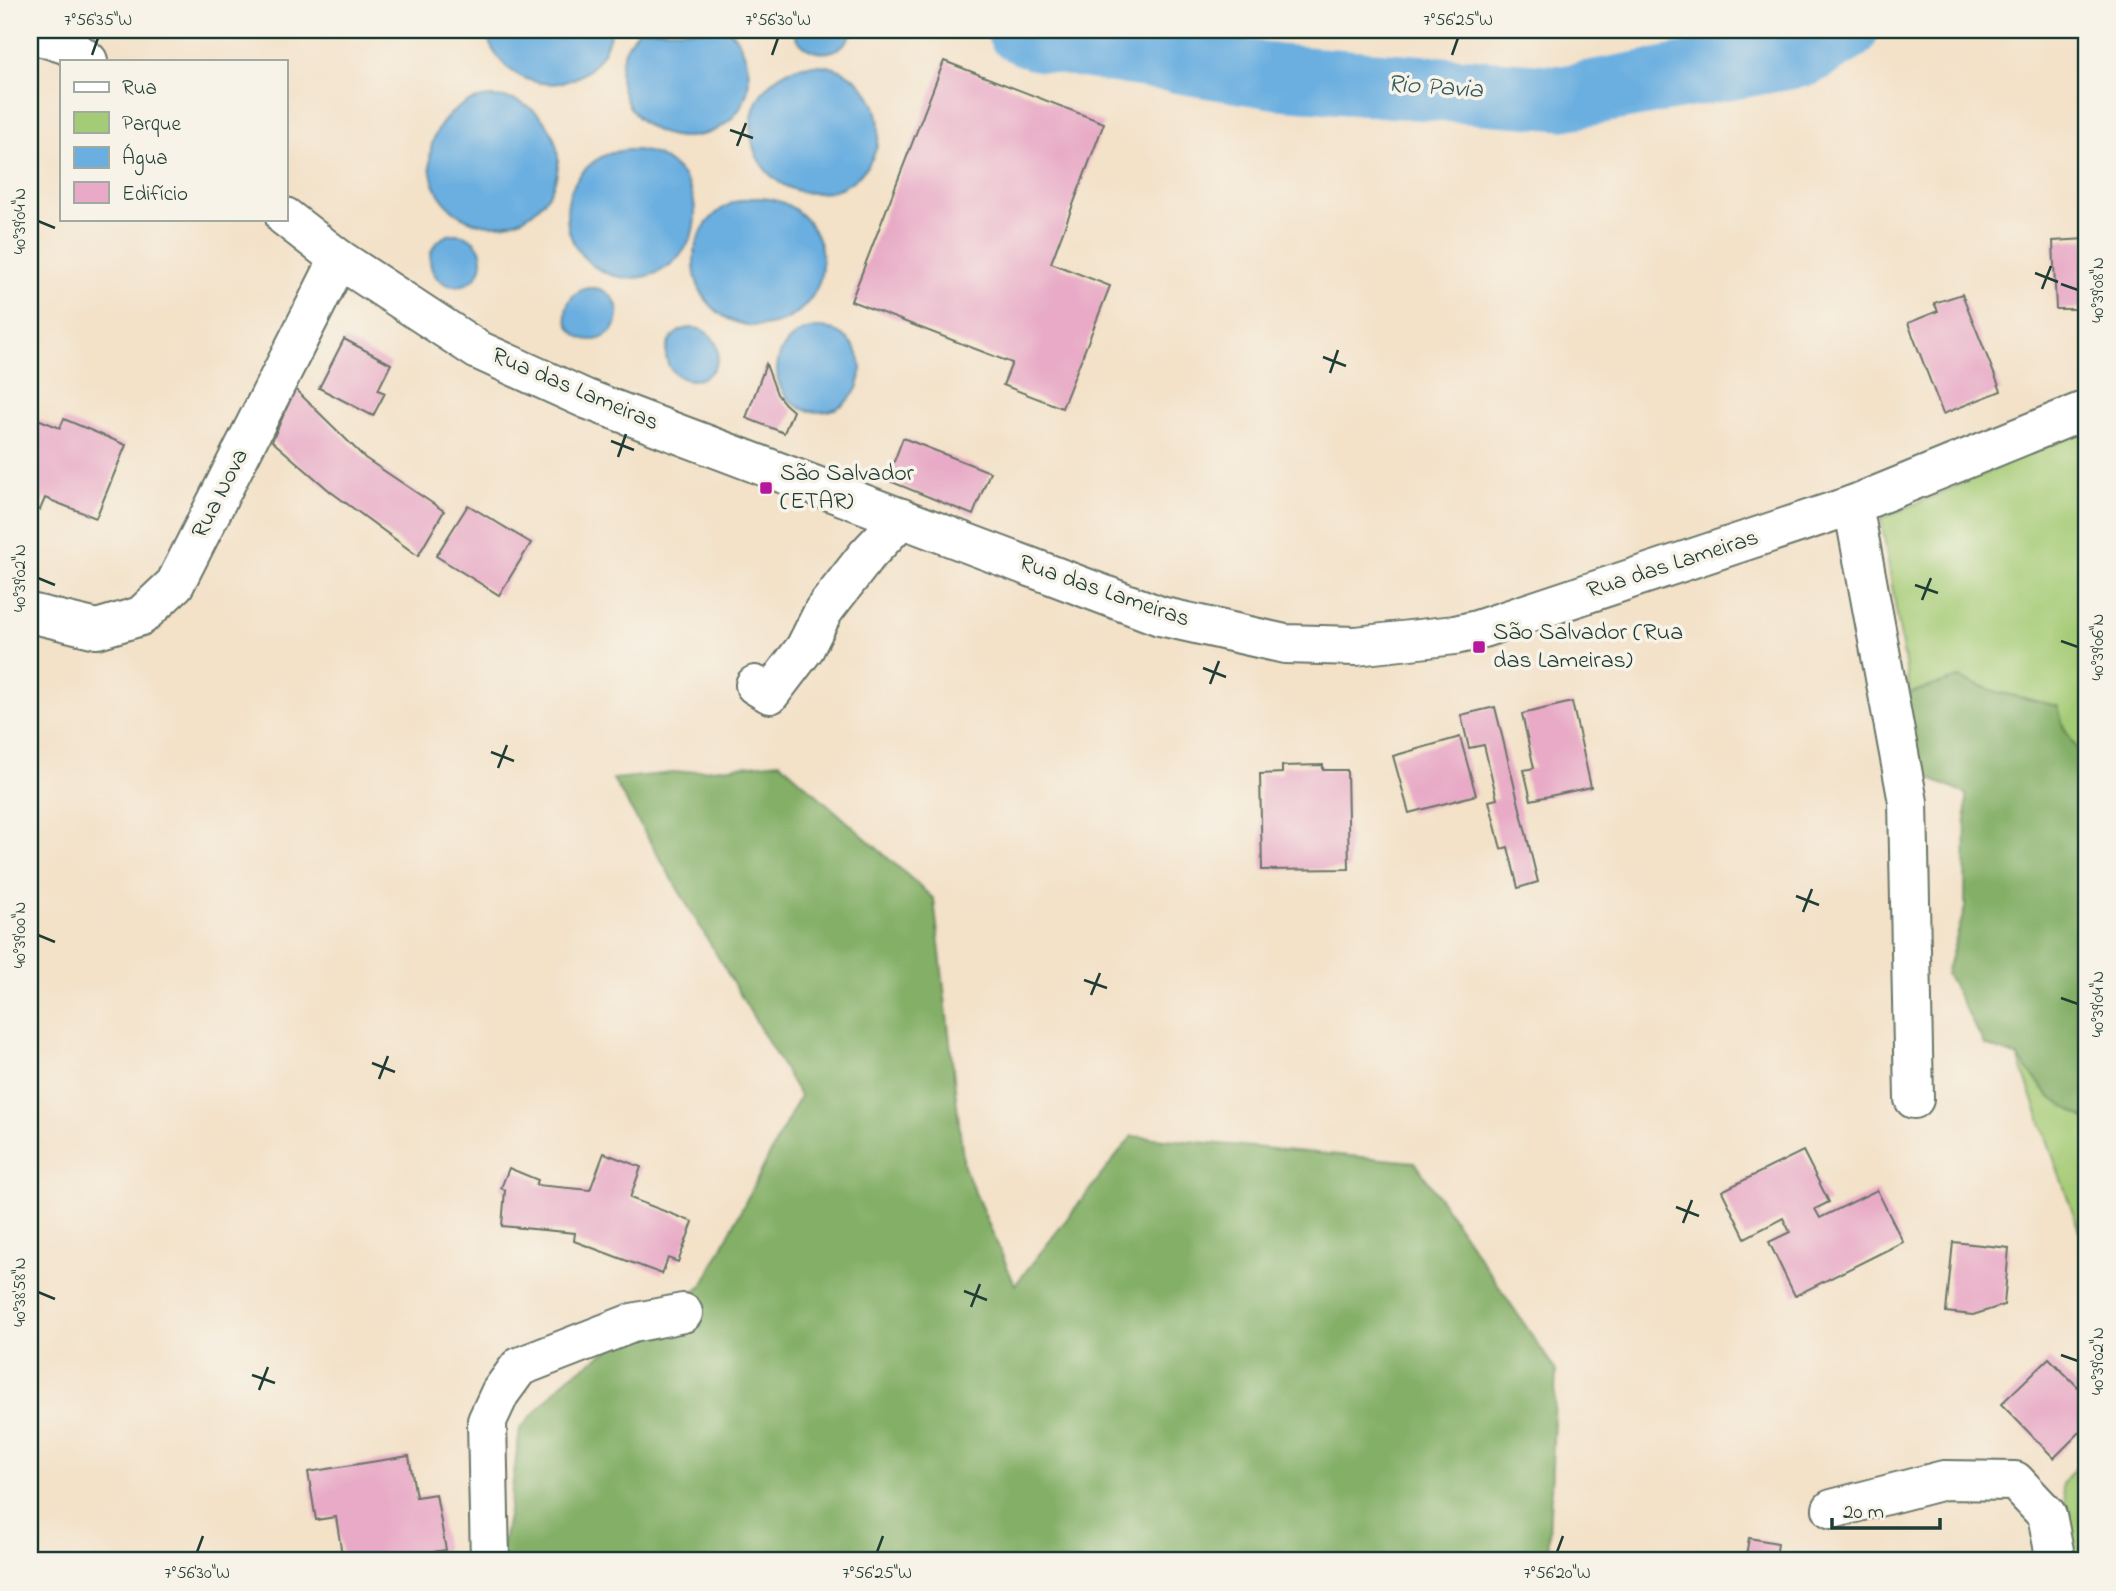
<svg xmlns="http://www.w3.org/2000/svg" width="2116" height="1591" font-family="'Indie Flower',sans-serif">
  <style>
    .green { fill: #a4cb75; stroke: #628454; stroke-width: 2 }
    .forest { fill: #83af66; stroke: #51764d; stroke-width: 2 }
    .water { fill: #6aafe0; stroke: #44768a; stroke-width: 2 }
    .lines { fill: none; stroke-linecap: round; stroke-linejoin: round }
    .river { stroke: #6aafe0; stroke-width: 65 }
    .building { fill: #e8aac6 }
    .minor-casing { stroke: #697668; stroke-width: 42 }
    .minor { stroke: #fff; stroke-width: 38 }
    .ticks { fill: none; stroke: #1f3d34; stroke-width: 2.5 }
    .poi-dot { fill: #b5179e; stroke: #f7f3e8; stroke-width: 2.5 }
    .labels { text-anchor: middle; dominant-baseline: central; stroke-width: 7; stroke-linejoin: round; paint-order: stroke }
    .street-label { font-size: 24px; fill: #1f3d34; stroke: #f7f3e8 }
    .poi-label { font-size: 24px; fill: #1f3d34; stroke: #f7f3e8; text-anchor: start }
    .water-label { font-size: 26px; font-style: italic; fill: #325a5f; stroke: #f7f3e8 }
    .neatline { fill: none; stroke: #1f3d34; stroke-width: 2.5 }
    .ticks-label { font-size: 18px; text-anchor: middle; fill: #1f3d34 }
  </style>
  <rect width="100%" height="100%" fill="#f7f3e8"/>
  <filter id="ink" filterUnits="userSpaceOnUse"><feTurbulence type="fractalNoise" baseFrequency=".0143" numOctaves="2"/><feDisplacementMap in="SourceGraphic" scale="14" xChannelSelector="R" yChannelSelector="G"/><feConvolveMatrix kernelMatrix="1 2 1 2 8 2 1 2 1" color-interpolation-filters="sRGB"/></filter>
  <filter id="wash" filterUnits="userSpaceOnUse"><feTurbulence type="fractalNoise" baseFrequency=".00686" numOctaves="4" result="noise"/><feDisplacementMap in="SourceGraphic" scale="28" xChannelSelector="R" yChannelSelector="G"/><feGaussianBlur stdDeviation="1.57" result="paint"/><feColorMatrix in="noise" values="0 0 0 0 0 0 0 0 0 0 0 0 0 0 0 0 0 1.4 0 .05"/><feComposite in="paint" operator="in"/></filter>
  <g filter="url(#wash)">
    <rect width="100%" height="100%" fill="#f3e1c8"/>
    <g class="green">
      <polygon points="2086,429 2086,764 2063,726 2058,706 1997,692 1959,678 1910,693 1881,519"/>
      <polygon points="2018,1057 2051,1098 2086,1119 2086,1250"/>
      <polygon points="2086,1455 2086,1561 2076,1561 2062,1484"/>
    </g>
    <g class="forest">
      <polygon points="1958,678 1997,692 2058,706 2063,726 2086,764 2086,1119 2051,1098 2018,1057 1985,1045 1946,974 1965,908 1966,794 1937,782 1919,770 1906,720 1910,693"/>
      <polygon points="780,762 934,899 964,1167 1015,1285 1132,1136 1415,1162 1556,1371 1548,1561 499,1561 509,1511 520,1429 566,1379 702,1286 800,1096 613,779"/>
    </g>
    <g class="water">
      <path d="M485,30H611C596,102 504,101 485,30Z"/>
      <path d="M639,30H729C740,40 745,53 748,67C759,144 644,166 622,89C616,68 624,45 639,30Z"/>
      <path d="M792,30H853C842,61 803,59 792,30Z"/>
      <circle cx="815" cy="129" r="64"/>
      <circle cx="494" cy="161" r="64"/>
      <circle cx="631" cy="214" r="64"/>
      <circle cx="758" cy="262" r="64"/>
      <circle cx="456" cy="260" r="26"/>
      <circle cx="592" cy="314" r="26"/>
      <circle cx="692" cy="354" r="26"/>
      <circle cx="819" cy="370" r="42"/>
    </g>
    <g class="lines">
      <polyline class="river" points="1019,30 1037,38 1278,77 1563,98 1805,54 1846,30"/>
    </g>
    <g id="blocks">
      <g class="building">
        <polygon points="944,61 1104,123 1051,263 1110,286 1062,408 1003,385 1012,363 851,301"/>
        <polygon points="2086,239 2086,309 2056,309 2053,241"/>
        <polygon points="1962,294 2001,391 1943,414 1908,323 1938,311 1934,303"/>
        <polygon points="344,339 391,364 378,390 385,393 373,416 319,388"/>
        <polygon points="766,364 777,394 785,404 793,411 784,433 746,418"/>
        <polygon points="295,389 365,458 444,511 418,556 331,492 272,441"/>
        <polygon points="30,416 60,428 64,419 126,445 96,518 45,498 40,510 30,506"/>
        <polygon points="903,438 990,472 973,515 887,480"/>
        <polygon points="468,505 531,543 499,595 436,556"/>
        <polygon points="1572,702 1591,787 1531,800 1524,770 1534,768 1522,714"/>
        <polygon points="1495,707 1538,882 1518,888 1508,847 1501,849 1489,801 1497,799 1484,745 1469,748 1461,715"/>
        <polygon points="1460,737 1476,795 1409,813 1393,756"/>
        <polygon points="1323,765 1323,770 1347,770 1349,869 1262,870 1260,774 1282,773 1282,766"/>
        <polygon points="1803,1151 1829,1202 1815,1209 1820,1218 1877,1190 1903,1242 1795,1296 1769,1242 1790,1232 1783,1218 1745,1238 1722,1191"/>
        <polygon points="604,1153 641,1167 630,1198 693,1222 678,1262 668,1258 662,1274 574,1241 575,1233 502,1226 505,1190 501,1188 509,1168 538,1180 536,1185 590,1190"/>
        <polygon points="1953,1242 2009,1248 2004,1305 1973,1315 1946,1312"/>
        <polygon points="2049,1358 2086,1395 2086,1426 2054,1458 2001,1404"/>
        <polygon points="409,1456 416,1497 436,1494 446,1550 375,1561 343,1561 336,1517 316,1520 308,1472"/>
        <polygon points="1749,1538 1778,1543 1776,1559 1784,1561 1745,1561"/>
      </g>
    </g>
  </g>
  <g filter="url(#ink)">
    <use href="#blocks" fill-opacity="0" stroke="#697668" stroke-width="2"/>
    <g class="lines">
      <g class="minor-casing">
        <g id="minor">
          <polyline points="30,33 68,45 88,61"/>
          <polyline points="285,217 339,259 478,350 586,399 1160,616 1285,644 1356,646 1455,635 1477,630 1853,505 2086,410"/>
          <polyline points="1853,505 1908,802 1914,1099"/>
          <polyline points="30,613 97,629 141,616 175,584 339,259"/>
          <polyline points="755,685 770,694 805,648 824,610 867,555 902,518"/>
          <polyline points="1832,1509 1944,1480 2015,1481 2047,1515 2056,1561"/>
          <polyline points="490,1561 487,1421 500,1393 519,1367 632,1323 683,1313"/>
        </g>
      </g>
      <use href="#minor" class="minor"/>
    </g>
  </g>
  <path class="ticks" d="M92,55L98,38M772,55L778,38M1452,55L1458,38M730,130L753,138M737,146L746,123M38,221L55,228M2035,273L2058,282M2061,284L2078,290M2042,289L2051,266M1323,357L1346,366M1330,373L1338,350M611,441L634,450M618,457L626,434M38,578L55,585M1915,585L1938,593M1922,600L1931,578M2061,641L2078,647M1203,668L1226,677M1210,684L1219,661M491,752L514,761M498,768L507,745M1796,896L1819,905M1803,912L1812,889M38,935L55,942M1084,980L1107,988M1091,995L1100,973M2061,998L2078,1004M372,1063L395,1072M379,1079L388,1056M1676,1207L1699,1216M1683,1223L1692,1200M964,1291L987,1300M38,1292L55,1299M971,1307L980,1284M2061,1355L2078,1361M252,1375L275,1383M259,1390L268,1367M197,1552L203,1536M877,1552L883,1536M1557,1552L1563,1536"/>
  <g class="poi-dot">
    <rect x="759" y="481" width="14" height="14" rx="3.5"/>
    <rect x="1472" y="640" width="14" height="14" rx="3.5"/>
  </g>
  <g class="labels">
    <g class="street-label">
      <text transform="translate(575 390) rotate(23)">Rua das Lameiras</text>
      <text transform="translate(221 494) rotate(-63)">Rua Nova</text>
      <text transform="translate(1673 565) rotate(-18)">Rua das Lameiras</text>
      <text transform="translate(1104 592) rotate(19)">Rua das Lameiras</text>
    </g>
    <g class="poi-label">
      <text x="780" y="474">São Salvador<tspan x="780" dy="28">(ETAR)</tspan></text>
      <text x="1493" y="633">São Salvador (Rua<tspan x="1493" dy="28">das Lameiras)</tspan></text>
    </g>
    <g class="water-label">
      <text transform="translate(1435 88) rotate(4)">Rio Pavia</text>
    </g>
  </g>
  <rect width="2116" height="1591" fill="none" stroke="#f7f3e8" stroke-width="77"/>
  <rect x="60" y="60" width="228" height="161" fill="#f7f3e8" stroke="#a1aaa0" stroke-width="2"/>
  <rect x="74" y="82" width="35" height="10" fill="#ffffff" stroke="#a1aaa0" stroke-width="2"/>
  <text x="122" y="94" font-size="21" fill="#1f3d34">Rua</text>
  <rect x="74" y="112" width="35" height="21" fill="#a4cb75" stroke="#a1aaa0" stroke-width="2"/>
  <text x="122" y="130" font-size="21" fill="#1f3d34">Parque</text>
  <rect x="74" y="147" width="35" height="21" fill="#6aafe0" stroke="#a1aaa0" stroke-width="2"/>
  <text x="122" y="164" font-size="21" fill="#1f3d34">Água</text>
  <rect x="74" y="182" width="35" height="21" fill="#e8aac6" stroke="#a1aaa0" stroke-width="2"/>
  <text x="122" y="200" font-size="21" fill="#1f3d34">Edifício</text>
  <path d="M1832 1518v10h108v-10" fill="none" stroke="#1f3d34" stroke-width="3.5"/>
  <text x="1843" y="1518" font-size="21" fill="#1f3d34" stroke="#f7f3e8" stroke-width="5" paint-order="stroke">20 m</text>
  <rect x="38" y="38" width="2040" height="1514" class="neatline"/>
  <g class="ticks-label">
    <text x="98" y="25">7°56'35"W</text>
    <text x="778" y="25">7°56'30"W</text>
    <text x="1458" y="25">7°56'25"W</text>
    <text transform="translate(19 221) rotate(-90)" y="6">40°39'04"N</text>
    <text transform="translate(2097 290) rotate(-90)" y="6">40°39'08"N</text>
    <text transform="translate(19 578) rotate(-90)" y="6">40°39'02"N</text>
    <text transform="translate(2097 647) rotate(-90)" y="6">40°39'06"N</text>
    <text transform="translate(19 935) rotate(-90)" y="6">40°39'00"N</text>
    <text transform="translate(2097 1004) rotate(-90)" y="6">40°39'04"N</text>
    <text transform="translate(19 1292) rotate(-90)" y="6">40°38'58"N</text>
    <text transform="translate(2097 1361) rotate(-90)" y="6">40°39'02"N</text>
    <text x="197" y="1578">7°56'30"W</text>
    <text x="877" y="1578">7°56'25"W</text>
    <text x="1557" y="1578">7°56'20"W</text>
  </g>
</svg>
